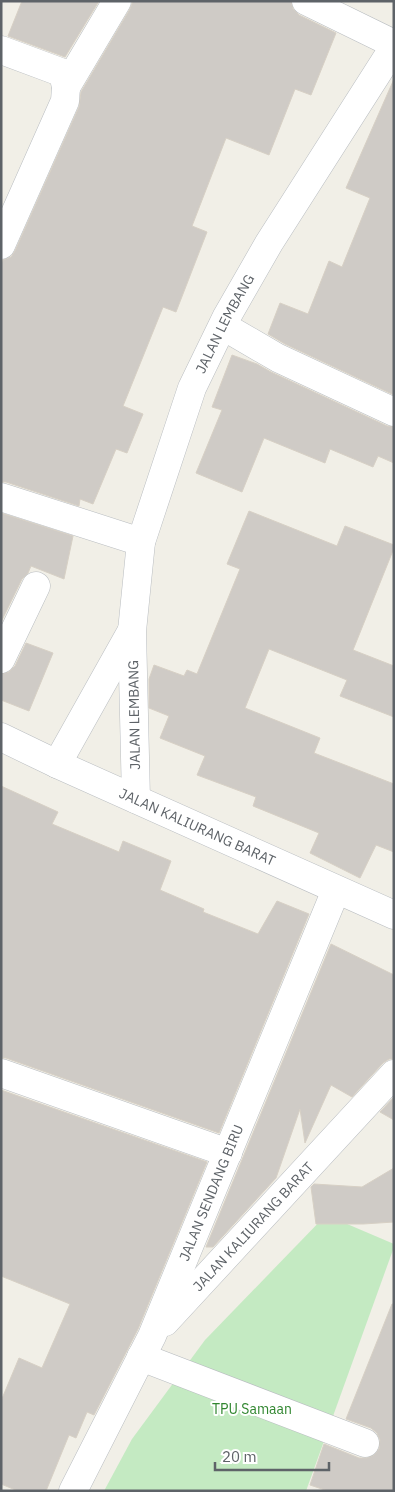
<svg xmlns="http://www.w3.org/2000/svg" width="395" height="1492" font-family="'IBM Plex Sans',sans-serif">
  <style>
    .green { fill: #c4eac2 }
    .building { fill: #cfcbc6; stroke: #d7d0c5 }
    .lines { fill: none; stroke-linecap: round; stroke-linejoin: round }
    .minor-casing { stroke: #b9bdc1; stroke-width: 29 }
    .minor { stroke: #fff; stroke-width: 28 }
    .labels { text-anchor: middle; dominant-baseline: central; stroke-width: 4; stroke-linejoin: round; paint-order: stroke }
    .street-label { font-size: 14px; fill: #5e6368; stroke: #fff }
    .park-label { font-size: 14px; fill: #30862f; stroke: #fff }
  </style>
  <rect width="100%" height="100%" fill="#f1efe7"/>
  <polygon class="green" points="326,1215 394,1244 394,1247 306,1491 104,1491 132,1439 205,1340"/>
  <g class="building">
    <polygon points="22,1 99,1 65,57 8,36"/>
    <polygon points="133,1 291,1 293,9 299,15 336,33 311,95 295,89 269,155 226,138 192,226 207,232 176,312 163,307 123,406 143,414 127,453 116,449 93,504 80,499 79,506 6,482 1,482 1,264 3,260 11,257 15,251 79,107 81,92 130,9"/>
    <polygon points="394,79 394,395 285,344 268,334 280,303 308,314 329,261 342,267 370,198 346,188"/>
    <polygon points="232,355 257,364 271,372 387,426 394,427 394,463 378,456 373,467 330,449 325,463 264,438 242,492 196,473 222,410 212,407"/>
    <polygon points="249,511 337,546 345,526 394,545 394,548 353,650 394,666 394,717 340,696 347,680 269,649 245,708 320,738 314,753 394,784 394,852 376,845 360,878 310,853 319,833 253,806 256,797 197,775 205,756 160,738 169,716 149,708 149,679 154,665 184,676 187,670 197,674 240,569 227,564"/>
    <polygon points="1,513 73,536 64,579 31,566 28,573 22,579 1,622"/>
    <polygon points="26,643 53,653 29,711 1,700 1,674 9,672 15,666"/>
    <polygon points="1,786 58,812 52,824 119,852 123,841 171,861 160,890 204,909 203,912 258,934 277,901 309,914 219,1133 6,1058 1,1058"/>
    <polygon points="331,944 394,975 394,1059 389,1059 383,1063 352,1097 331,1085 305,1143 300,1109 276,1178 213,1247 206,1247"/>
    <polygon points="1,1090 207,1162 138,1329 94,1415 87,1412 76,1438 69,1435 46,1491 18,1491 1,1484 1,1401 19,1358 42,1368 70,1304 1,1276"/>
    <polygon points="394,1097 394,1120 380,1112"/>
    <polygon points="394,1168 394,1222 363,1224 316,1224 311,1187 314,1184 362,1187"/>
    <polygon points="392,1304 394,1304 394,1491 328,1491 310,1485 324,1444 359,1458 367,1458 374,1455 379,1449 380,1440 377,1433 371,1428 346,1419"/>
  </g>
  <g class="lines">
    <g class="minor-casing">
      <g id="minor">
        <polyline points="306,1 394,44"/>
        <polyline points="1,50 63,73 66,87 65,101 1,245"/>
        <polyline points="66,87 117,1"/>
        <polyline points="223,326 278,358 394,412"/>
        <polyline points="1,497 141,542"/>
        <polyline points="1,659 36,586"/>
        <path id="s1" d="M1,737L57,764L394,915"/>
        <polyline points="57,764 131,632"/>
        <path id="s2" d="M136,799L132,631L141,542L192,388L226,318L269,243L394,47"/>
        <polyline points="1,1073 228,1153"/>
        <path id="s3" d="M165,1322L394,1074"/>
        <polyline points="141,1357 365,1443"/>
        <path id="s4" d="M73,1491L152,1336L336,890"/>
      </g>
    </g>
    <use href="#minor" class="minor"/>
  </g>
  <g class="labels">
    <g class="street-label">
      <text stroke="none"><textPath href="#s2" startOffset="492">JALAN LEMBANG</textPath></text>
      <text transform="translate(134 715) rotate(-91)">JALAN LEMBANG</text>
      <text stroke="none"><textPath href="#s1" startOffset="216">JALAN KALIURANG BARAT</textPath></text>
      <text stroke="none"><textPath href="#s4" startOffset="329">JALAN SENDANG BIRU</textPath></text>
      <text stroke="none"><textPath href="#s3" startOffset="130">JALAN KALIURANG BARAT</textPath></text>
    </g>
    <g class="park-label">
      <text x="252" y="1409">TPU Samaan</text>
    </g>
  </g>
  <rect width="395" height="1492" fill="none" stroke="#5e6368" stroke-width="5"/>
  <path d="M215 1462v8h114v-8" fill="none" stroke="#5e6368" stroke-width="2.5"/>
  <text x="222" y="1462" font-size="15" fill="#5e6368" stroke="#ffffff" stroke-width="4" paint-order="stroke">20 m</text>
</svg>
